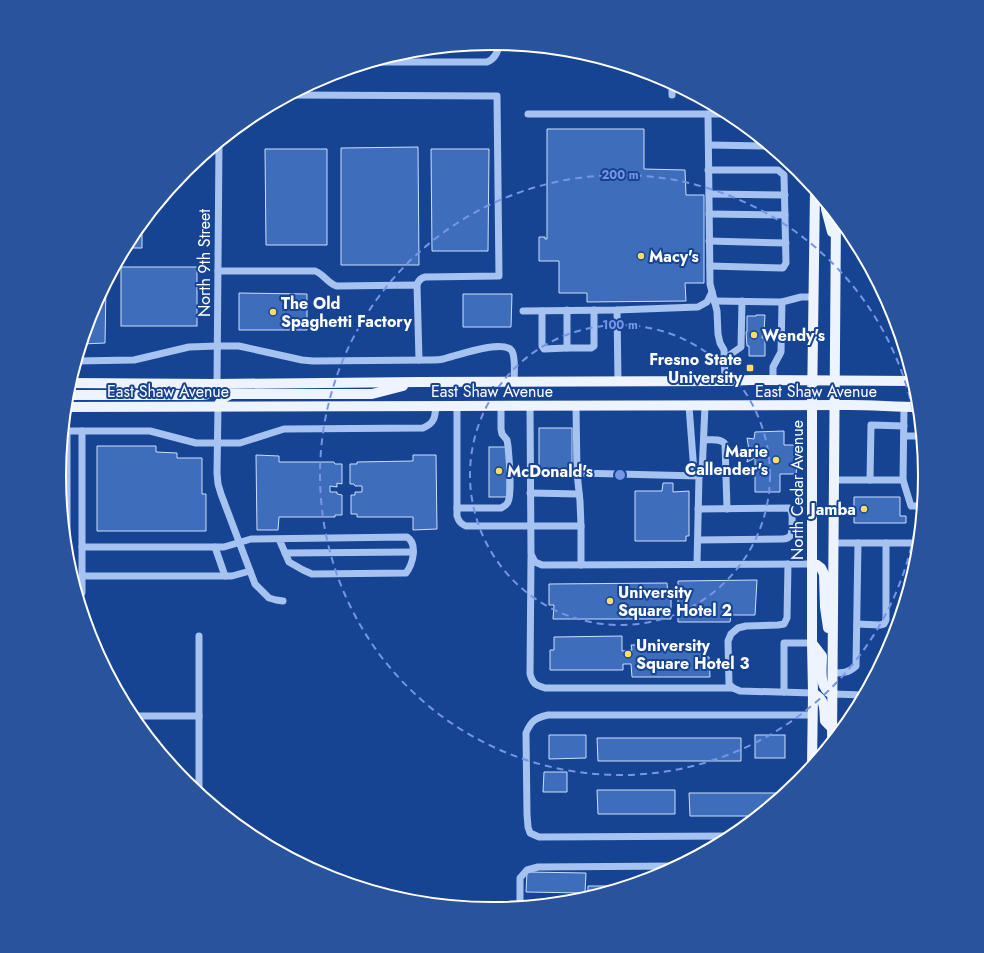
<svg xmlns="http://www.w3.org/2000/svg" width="984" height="953" font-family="Jost,sans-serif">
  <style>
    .building { fill: #3e6ebb; stroke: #ccdefc }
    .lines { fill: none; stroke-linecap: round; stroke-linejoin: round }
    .minor { stroke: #a5c2f1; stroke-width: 7 }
    .major { stroke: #eef4ff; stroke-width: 10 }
    .ring { fill: none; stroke: #7795e8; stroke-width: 2; stroke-dasharray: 7 5 }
    .poi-dot { fill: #ffdc64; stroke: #164493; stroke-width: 1.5 }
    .labels { text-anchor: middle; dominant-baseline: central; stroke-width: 4; stroke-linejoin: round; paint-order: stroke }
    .poi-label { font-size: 16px; font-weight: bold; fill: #fff; stroke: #164493; text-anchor: start }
    .street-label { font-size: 16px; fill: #fff; stroke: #164493 }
    .rim { fill: none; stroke: #fff; stroke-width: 2 }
    .centre { fill: #7795e8; stroke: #164493; stroke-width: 2 }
    .ring-label { font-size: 12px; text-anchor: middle; font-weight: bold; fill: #7795e8; stroke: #164493; stroke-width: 4; stroke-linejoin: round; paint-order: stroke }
  </style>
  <rect width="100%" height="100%" fill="#164493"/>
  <g class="building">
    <polygon points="547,129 644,129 644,169 685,170 686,195 704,195 704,283 685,283 686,301 587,302 587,293 559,293 559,261 539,261 539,237 545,237 545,239 547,239"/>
    <polygon points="418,147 419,265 341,265 341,148"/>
    <polygon points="265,149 327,149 327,245 266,245"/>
    <polygon points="431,149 489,149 488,251 432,251"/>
    <polygon points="142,223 142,248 125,248 132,235"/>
    <rect x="121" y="267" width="76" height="59"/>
    <polygon points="106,284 105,343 82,344 92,310"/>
    <polygon points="239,293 307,294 307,330 239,330"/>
    <polygon points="463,294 512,294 511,327 463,327"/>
    <polygon points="756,315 765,315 764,331 763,331 762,338 765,338 765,356 749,356 749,346 747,346 746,332 747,332 747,316 756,316"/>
    <rect x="539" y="428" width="33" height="44"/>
    <polygon points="784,431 784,445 796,445 798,458 796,474 780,474 780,492 755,492 755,458 747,462 749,450 747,438 754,439 755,432"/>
    <polygon points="97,446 156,446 156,452 177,453 177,458 202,458 202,494 206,494 206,531 97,531"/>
    <rect x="489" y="447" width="18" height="50"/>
    <polygon points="921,449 923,449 925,477 924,491 919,491 918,464 919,464 919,450 920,450"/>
    <polygon points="256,455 279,456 279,462 334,462 335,464 342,464 342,484 337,483 337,487 330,486 330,492 337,492 337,494 342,495 342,515 335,515 335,517 279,517 278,530 257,530"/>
    <polygon points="413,455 436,455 437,529 413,530 413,517 357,517 357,514 351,514 351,495 355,495 355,492 362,492 362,486 355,486 354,484 350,484 350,464 357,464 357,462 413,461"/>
    <polygon points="663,483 673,483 673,492 689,491 689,536 686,536 686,541 635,541 635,491 662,491"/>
    <polygon points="854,497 900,497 900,516 906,516 906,523 854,523"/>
    <polygon points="757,580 755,615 731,615 730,622 678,622 678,581"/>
    <polygon points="667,583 668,597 671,597 671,619 553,619 554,605 549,605 549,584"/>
    <polygon points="622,636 622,651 632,650 631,645 706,644 706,657 709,657 710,677 632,677 631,664 623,664 623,670 550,670 550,650 554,650 554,637"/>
    <polygon points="549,735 586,735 586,758 549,759"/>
    <rect x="755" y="735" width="30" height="23"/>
    <polygon points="597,738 741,738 741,761 598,761"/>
    <polygon points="544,772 567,772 567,792 543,792"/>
    <polygon points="597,790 675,790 675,814 598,814"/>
    <polygon points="689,793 787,793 759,816 690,816"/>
    <polygon points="527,872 586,873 585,893 526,892"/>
    <polygon points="588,886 630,886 588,898"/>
    <polygon points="536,901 559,901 559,903 536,906"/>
  </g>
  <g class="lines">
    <g class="minor">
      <path d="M373,62H487C495,59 498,52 499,44"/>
      <path d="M290,95L497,96L499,276L425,277C421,278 418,281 417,285"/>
      <polyline points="672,95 672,83"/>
      <polyline points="528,114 729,114"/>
      <polyline points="708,114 710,284 717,311 718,334 720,343 724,350 725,381"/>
      <polyline points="709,145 769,146"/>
      <polyline points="708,170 778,170 784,175 786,263 783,268 710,266"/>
      <polyline points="709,194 785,195"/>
      <polyline points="709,214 785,215"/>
      <polyline points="709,241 786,243"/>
      <path d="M218,271H315C324,274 328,284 337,286L417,285L419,360"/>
      <polyline points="714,301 782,302"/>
      <polyline points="567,310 567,348 591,348 594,346 594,310"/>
      <polyline points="617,310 618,382"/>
      <polyline points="523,311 617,310 698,307 707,302 712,292"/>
      <polyline points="542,311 542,346 544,349 567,348"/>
      <polyline points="724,359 741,347 742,301"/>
      <path d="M76,361L134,360L189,347L217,346H239L302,360L313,361L431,360C435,360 439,360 443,359C456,356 504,338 512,351C516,359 514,374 514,382"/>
      <polyline points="773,380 773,367 781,352 782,302 801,297 814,297"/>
      <polyline points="217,384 219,143"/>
      <path d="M457,405V516C459,522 461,524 466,526H581"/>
      <polyline points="218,406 217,473 218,484 221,494 255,584 269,598 276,600 283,601"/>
      <polyline points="530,406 531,554 535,562 542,565 812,564"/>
      <polyline points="576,406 577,473 580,501 581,526 581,565"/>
      <polyline points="689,406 694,472 699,476 702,473 705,406"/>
      <path d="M63,431H150L196,443H240L284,429L423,428C435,423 435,417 436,405"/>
      <polyline points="904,436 922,436"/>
      <path d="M704,440C711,440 721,438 725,444L727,509"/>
      <polyline points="577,473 699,476 697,564"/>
      <polyline points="834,480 903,480 911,506 923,506"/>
      <polyline points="870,480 871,425 904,426"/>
      <polyline points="903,480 904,407"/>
      <polyline points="530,493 579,494"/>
      <path d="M457,508H501C504,506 507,505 508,502C512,494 509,457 508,446L507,440L502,434L501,429V406"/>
      <path d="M698,540L782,539C786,539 789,538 791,535C792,532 793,514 791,511C791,510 790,509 789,508L698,509"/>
      <polyline points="833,543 919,543"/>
      <polyline points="82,547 215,547"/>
      <polyline points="285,553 413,552"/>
      <path d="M531,557L530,674C533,684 535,685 545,688H733"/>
      <polyline points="67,562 67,431"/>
      <polyline points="788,564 787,618 784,624 778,625 746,626 738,628 731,634 728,641 729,684 733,688 740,691 813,693"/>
      <path d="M250,571L232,576H225L215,547H224L251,539L407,537C418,544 413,564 406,573L312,574L303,570L289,562L279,539"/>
      <polyline points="82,576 225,576"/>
      <polyline points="78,597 82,593 82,431"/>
      <polyline points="857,624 880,625 884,624 886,620 886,543"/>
      <path d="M832,673C843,673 848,673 856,666L858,543"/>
      <polyline points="784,692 784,643 812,643"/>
      <polyline points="832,694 865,695"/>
      <polyline points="131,716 199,716"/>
      <polyline points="832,728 843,728"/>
      <polyline points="199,794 199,636"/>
      <path d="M733,836L539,837L530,833L528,827L527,814L526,733C531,721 535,718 548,715H813"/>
      <polyline points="520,907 520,878 527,870 538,867 678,866"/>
    </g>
    <g class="major">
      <polyline points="826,203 826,209 832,232"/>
      <polyline points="69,383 217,384 418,382 725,381 751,380 914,381"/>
      <path d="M67,395H202C211,394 214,393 217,384"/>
      <path d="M218,406C222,399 223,397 231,394H372L403,386"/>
      <path d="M65,407C327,406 588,406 850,405C873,405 896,407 919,407"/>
      <polyline points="812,564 817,565 821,568 824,574 825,607 828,628"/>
      <path d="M812,643L822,656C822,669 818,687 832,694"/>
      <path d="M813,693C826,701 824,707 825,721L832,728"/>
      <polyline points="832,742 836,215"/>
      <polyline points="812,766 813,693 812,643 812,406 815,190"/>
    </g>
  </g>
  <g class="ring">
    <circle cx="620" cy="475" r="150"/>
    <circle cx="620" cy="475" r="300"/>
  </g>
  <g class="poi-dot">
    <circle cx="641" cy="256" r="4"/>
    <circle cx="273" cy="312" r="4"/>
    <circle cx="754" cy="335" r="4"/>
    <rect x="746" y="364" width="8" height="8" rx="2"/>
    <circle cx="776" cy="460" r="4"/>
    <circle cx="499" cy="471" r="4"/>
    <circle cx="864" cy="509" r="4"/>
    <circle cx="610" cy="601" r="4"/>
    <circle cx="628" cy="654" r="4"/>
  </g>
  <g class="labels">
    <g class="poi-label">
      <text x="649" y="256">Macy's</text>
      <text x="281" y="303">The Old<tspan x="281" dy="18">Spaghetti Factory</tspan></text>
      <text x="762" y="335">Wendy's</text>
      <text x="742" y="359" text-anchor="end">Fresno State<tspan x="742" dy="18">University</tspan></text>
      <text x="768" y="451" text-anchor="end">Marie<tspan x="768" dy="18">Callender's</tspan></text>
      <text x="507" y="471">McDonald's</text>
      <text x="856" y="509" text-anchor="end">Jamba</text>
      <text x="618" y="592">University<tspan x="618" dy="18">Square Hotel 2</tspan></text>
      <text x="636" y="645">University<tspan x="636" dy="18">Square Hotel 3</tspan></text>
    </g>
    <g class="street-label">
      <text transform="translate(204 263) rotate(-90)">North 9th Street</text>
      <text x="168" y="391">East Shaw Avenue</text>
      <text x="492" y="391">East Shaw Avenue</text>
      <text x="816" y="391">East Shaw Avenue</text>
      <text transform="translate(797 490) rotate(-90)">North Cedar Avenue</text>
    </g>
  </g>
  <path d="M0 0H984V953H0ZM66 476a426 426 0 1 1 852 0a426 426 0 1 1-852 0Z" fill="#29539c" fill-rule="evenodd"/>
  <path class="rim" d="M66 476a426 426 0 1 1 852 0a426 426 0 1 1-852 0Z"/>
  <circle cx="620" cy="475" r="6" class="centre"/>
  <g class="ring-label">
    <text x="620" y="179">200 m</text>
    <text x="620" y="329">100 m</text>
  </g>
</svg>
